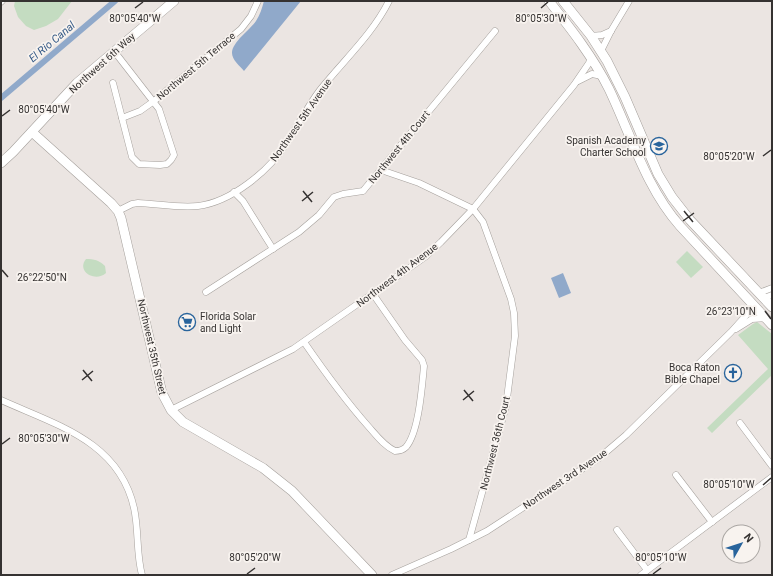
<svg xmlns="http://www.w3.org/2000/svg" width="773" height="576" font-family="Roboto,sans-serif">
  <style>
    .green { fill: #c4dcc1 }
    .water { fill: #90a9ca }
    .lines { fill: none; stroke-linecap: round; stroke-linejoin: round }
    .canal { stroke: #90a9ca; stroke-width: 6 }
    .street-casing { stroke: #a5a09c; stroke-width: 7 }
    .secondary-casing { stroke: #a5a09c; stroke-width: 10 }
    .street { stroke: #fff; stroke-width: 6 }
    .secondary { stroke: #fff; stroke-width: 9 }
    .ticks { fill: none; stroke: #353231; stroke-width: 1.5 }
    .labels { text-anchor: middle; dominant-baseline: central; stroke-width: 3.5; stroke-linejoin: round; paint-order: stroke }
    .street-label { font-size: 10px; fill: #353231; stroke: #f8f3ef }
    .poi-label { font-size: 10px; fill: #353231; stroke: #f8f3ef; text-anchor: end }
    .water-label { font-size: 11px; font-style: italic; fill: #345986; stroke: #f8f3ef }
    .ticks-label { font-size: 10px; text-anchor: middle; fill: #353231; stroke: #f8f3ef; stroke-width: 3.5; stroke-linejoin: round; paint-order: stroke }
  </style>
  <rect width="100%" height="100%" fill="#ebe5e2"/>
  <g class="green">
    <polygon points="15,1 72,1 58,19 46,26 34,30 26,26 18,17 14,6"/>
    <polygon points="687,251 703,267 691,278 676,262"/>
    <path d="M86,259C94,259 99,260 105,266L106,273C95,283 76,271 86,259Z"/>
    <polygon points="757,322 772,334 772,375 712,433 707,428 768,369 738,335 753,324"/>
  </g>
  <g class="water">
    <path d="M264,1H301L244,71C240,66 232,60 232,53C232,42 250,30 256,21C260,15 262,8 264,1Z"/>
    <polygon points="563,273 571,293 559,298 551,278"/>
  </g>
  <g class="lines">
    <polyline class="canal" points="1,98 115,1"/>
    <g class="street-casing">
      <g id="street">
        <polyline points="1,2 2,1"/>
        <polyline points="591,36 602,35 611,31"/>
        <polyline points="601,51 611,31 629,1"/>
        <polyline points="578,81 592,74 602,76"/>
        <polyline points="113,83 132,157 139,164 160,165 167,164 171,160 174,155 159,109 114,51"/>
        <polyline points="122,118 140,111 154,101 241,29 251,16 258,1"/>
        <polyline points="381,170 419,183 473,209 483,222 511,299 514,313 515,336 506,406 469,540"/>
        <polyline points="234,192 243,201 273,249"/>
        <path d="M118,211L132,204L138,203C157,204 179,208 198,206C231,202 269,171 286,144C298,126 307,107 320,90C343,61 372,35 389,1"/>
        <polyline points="206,292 299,232 319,215 334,197 343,194 363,191 495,31"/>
        <polyline points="759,293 772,288"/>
        <polyline points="764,298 772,295"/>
        <polyline points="736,329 752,319 766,318"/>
        <path d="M304,342C324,371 344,399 368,426C376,435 384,446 395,451C399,451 403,450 406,447C419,432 422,386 424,366L422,360L405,340L373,294"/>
        <path d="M1,400C56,425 119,441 134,508C139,530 136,553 142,575"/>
        <polyline points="171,410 293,349 425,257 441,242 473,209 574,85 589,63 591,57"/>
        <polyline points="740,423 772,466"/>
        <polyline points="676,475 712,522"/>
        <polyline points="617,530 647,570"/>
        <polyline points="392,575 451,549 487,531 599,458 626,435 731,332 749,312 758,309"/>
        <polyline points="641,575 772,477"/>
      </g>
    </g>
    <g class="secondary-casing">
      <g id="secondary">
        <path d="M549,1C571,29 593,57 609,89C631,135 646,188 680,226L772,325"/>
        <polyline points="563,1 591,36 607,61 625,97 658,174 672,197 690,220 772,307"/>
        <polyline points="32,132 111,203 118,211 121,218 162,393 171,410 183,422 263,468 292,491 372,575"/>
        <polyline points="1,163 13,152 77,83 174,1"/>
      </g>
    </g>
    <use href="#street" class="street"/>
    <use href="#secondary" class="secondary"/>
  </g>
  <path class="ticks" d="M135,8L143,2M541,8L548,2M2,116L10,110M763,156L771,150M303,191L312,202M302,201L313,192M684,211L693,222M683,221L694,213M2,270L8,277M765,311L771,319M83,370L92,381M82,380L93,371M464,390L473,401M463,400L474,391M2,444L10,438M763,485L771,478M247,574L255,568M653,574L661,568"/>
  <defs>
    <g id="school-ring" transform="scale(0.9)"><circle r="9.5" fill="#f8f3ef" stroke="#29649c" stroke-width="1.5"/><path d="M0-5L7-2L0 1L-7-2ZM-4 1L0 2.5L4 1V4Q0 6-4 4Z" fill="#29649c"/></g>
    <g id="supermarket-ring" transform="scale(0.9)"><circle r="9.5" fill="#f8f3ef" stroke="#29649c" stroke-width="1.5"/><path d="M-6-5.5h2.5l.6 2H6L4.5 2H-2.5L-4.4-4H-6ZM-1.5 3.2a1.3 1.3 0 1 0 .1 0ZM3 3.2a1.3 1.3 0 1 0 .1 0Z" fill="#29649c"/></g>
    <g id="church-ring" transform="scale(0.9)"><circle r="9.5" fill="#f8f3ef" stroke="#29649c" stroke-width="1.5"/><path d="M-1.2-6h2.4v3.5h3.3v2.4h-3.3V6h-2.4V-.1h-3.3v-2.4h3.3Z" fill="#29649c"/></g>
  </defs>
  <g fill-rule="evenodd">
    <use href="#school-ring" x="659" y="146"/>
    <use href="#supermarket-ring" x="187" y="322"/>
    <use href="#church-ring" x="733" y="373"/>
  </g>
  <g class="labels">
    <g class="street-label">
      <text transform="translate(102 63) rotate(-42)">Northwest 6th Way</text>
      <text transform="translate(196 66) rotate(-40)">Northwest 5th Terrace</text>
      <text transform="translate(301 120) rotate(-55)">Northwest 5th Avenue</text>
      <text transform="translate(399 147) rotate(-51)">Northwest 4th Court</text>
      <text transform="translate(397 275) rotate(-37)">Northwest 4th Avenue</text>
      <text transform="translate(152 347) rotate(77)">Northwest 35th Street</text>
      <text transform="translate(495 443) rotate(-76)">Northwest 36th Court</text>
      <text transform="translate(565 479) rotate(-34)">Northwest 3rd Avenue</text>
    </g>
    <g class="poi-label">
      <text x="646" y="140">Spanish Academy<tspan x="646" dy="12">Charter School</tspan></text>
      <text x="200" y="316" text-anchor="start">Florida Solar<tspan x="200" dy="12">and Light</tspan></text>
      <text x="720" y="367">Boca Raton<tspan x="720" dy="12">Bible Chapel</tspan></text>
    </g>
    <g class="water-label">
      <text transform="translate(52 42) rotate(-40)">El Rio Canal</text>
    </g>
  </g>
  <g class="ticks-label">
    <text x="135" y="22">80°05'40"W</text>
    <text x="541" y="22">80°05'30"W</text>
    <text x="44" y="113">80°05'40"W</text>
    <text x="729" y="160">80°05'20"W</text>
    <text x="42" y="281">26°22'50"N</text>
    <text x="731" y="315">26°23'10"N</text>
    <text x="44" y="442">80°05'30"W</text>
    <text x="729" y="488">80°05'10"W</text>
    <text x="255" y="561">80°05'20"W</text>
    <text x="661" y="561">80°05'10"W</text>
  </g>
  <rect width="773" height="576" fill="none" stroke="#353231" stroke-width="4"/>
  <g transform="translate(741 544) rotate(51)"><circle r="19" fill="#f8f3ef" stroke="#aaa6a3"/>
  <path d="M0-3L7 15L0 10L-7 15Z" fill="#29649c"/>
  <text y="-6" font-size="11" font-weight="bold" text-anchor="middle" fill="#353231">N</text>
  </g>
</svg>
